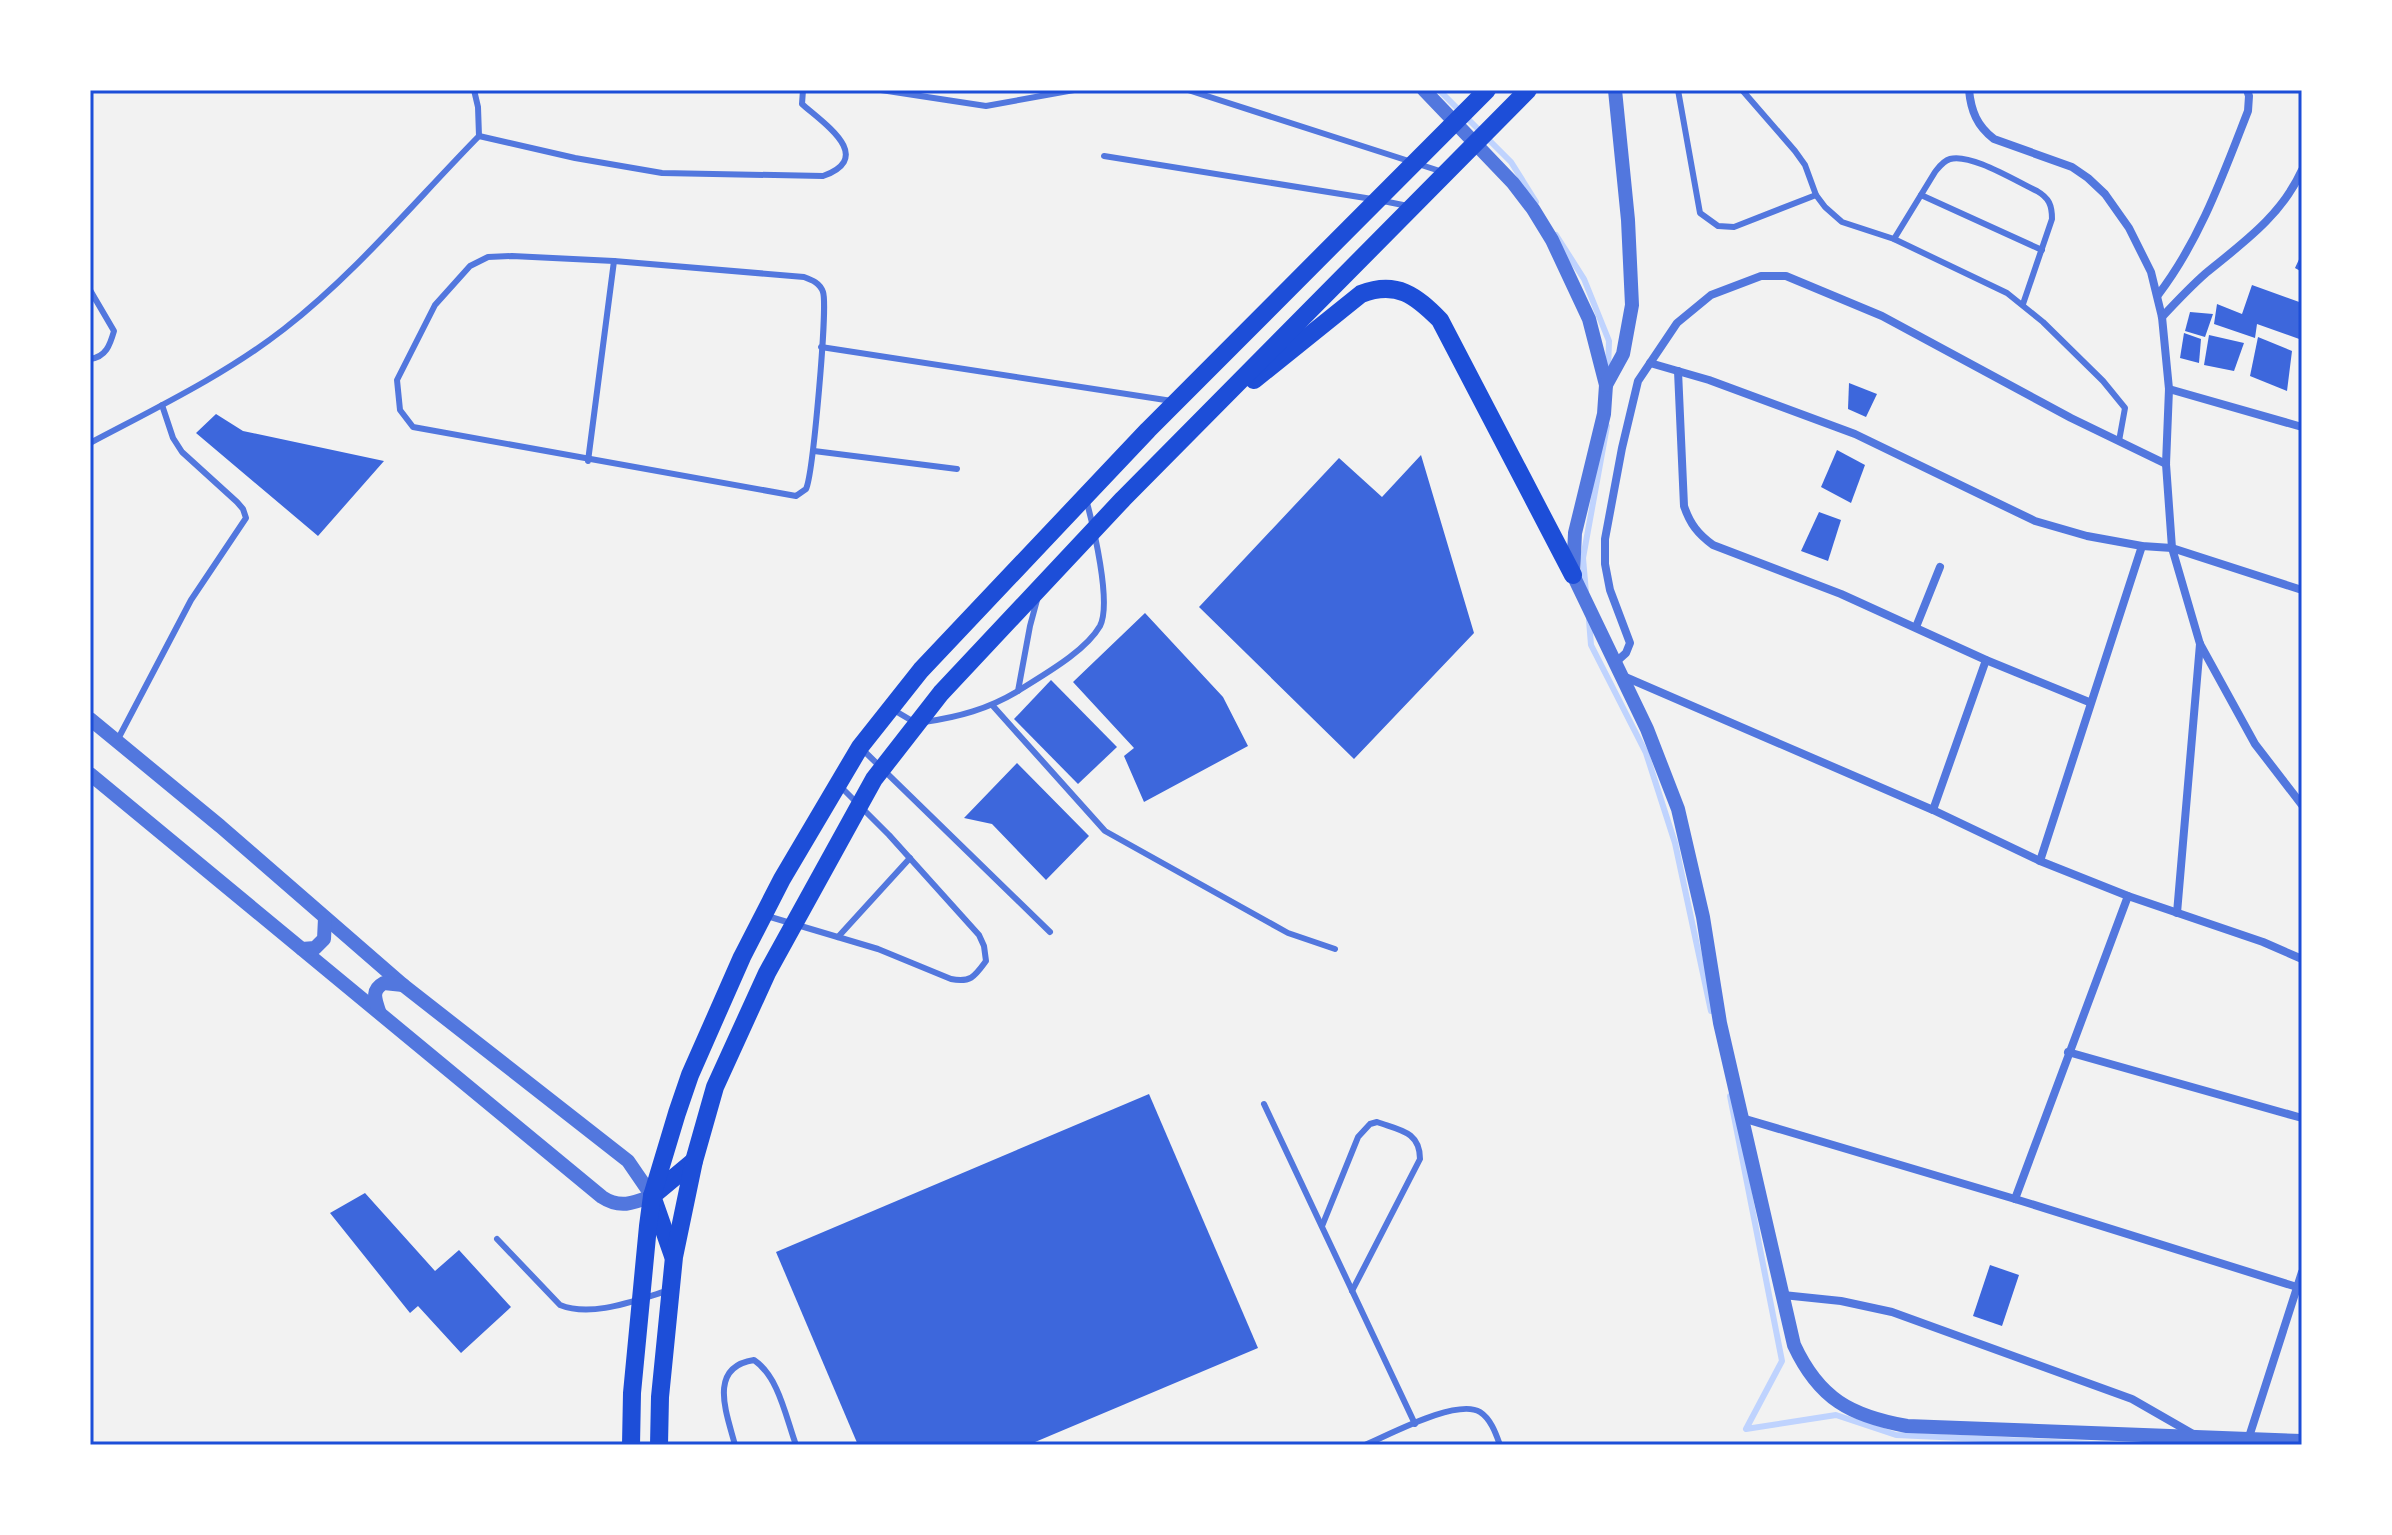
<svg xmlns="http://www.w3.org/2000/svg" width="2392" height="1535" font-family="Lora,serif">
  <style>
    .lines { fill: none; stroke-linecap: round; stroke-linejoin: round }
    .stream { stroke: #bfd3fe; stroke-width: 6 }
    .building { fill: #3d67dc }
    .service { stroke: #5277de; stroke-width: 6 }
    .minor { stroke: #5277de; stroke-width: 8 }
    .tertiary { stroke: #5277de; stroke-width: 14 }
    .primary { stroke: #1d4ed8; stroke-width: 18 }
    .neatline { fill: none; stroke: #1d4ed8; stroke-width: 3 }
  </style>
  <rect width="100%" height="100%" fill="#f2f2f2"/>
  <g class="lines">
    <g class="stream">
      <polyline points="1439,90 1511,162 1536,202"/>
      <polyline points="1556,235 1584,279 1609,341 1608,371"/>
      <polyline points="1586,593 1583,558 1607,426"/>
      <polyline points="1589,620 1591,645 1646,753 1675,843 1711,1011"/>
      <polyline points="1730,1096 1782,1361 1746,1429 1836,1415 1896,1435 2117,1445"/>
    </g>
  </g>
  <g class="building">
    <polygon points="2302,253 2302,272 2295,268"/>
    <polygon points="2252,285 2302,303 2302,340 2257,324 2255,338 2214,324 2217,304 2242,314"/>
    <polygon points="2190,312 2213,314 2205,337 2185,331"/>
    <polygon points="2184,333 2201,339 2199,363 2180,358"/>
    <polygon points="2209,335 2244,343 2234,371 2204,365"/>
    <polygon points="2258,337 2292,351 2287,391 2250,376"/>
    <polygon points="1849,383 1877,394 1866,417 1848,409"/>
    <polygon points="216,414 243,431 384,461 318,536 196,433"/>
    <polygon points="1837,450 1865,465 1851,503 1821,487"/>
    <polygon points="1421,455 1474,633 1354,759 1199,607 1339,458 1382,497"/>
    <polygon points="1819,512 1841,520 1828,561 1801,551"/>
    <polygon points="1145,613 1223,697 1248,746 1144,802 1124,756 1134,748 1073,682"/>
    <polygon points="1051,680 1117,747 1078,784 1014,719"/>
    <polygon points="1017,763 1089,836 1046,880 992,824 964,818"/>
    <polygon points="1149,1094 1258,1348 1028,1445 858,1445 776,1252"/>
    <polygon points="365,1193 435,1271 459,1250 511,1307 461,1353 418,1306 410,1313 330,1213"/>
    <polygon points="1990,1265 2019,1275 2002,1326 1973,1316"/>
  </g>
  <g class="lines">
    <g class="service">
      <polyline points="881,90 986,106 1074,90"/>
      <polyline points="1188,90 1443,172"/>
      <polyline points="1678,90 1700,213 1718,226 1734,227 1816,195"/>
      <polyline points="1742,90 1795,151 1805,165 1816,195 1825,207 1842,222 1894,239 2007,293 2043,322 2103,381 2125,408 2119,441"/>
      <path d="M479,136L575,158L662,173L823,176C876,157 823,123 802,104L803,90"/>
      <polyline points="1104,156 1372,199"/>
      <polyline points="1921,195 2042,250"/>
      <polyline points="1383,201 1408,206"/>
      <path d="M1894,239L1935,172C1939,167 1943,161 1950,159C1971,153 2017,182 2037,191C2049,198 2052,205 2052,219L2023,304"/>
      <path d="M512,256L614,261L804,277C812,280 820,283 823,292C828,306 813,474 806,489L796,496L413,427L400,410L397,380L435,305L470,266L488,257Z"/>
      <path d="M90,290L114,331C110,345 106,357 90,359"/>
      <polyline points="821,347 1172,401"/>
      <path d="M90,443C156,408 225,375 284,329C356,273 416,200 479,136L478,107L474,90"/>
      <polyline points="814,451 957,469"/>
      <polyline points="588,461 614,261"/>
      <path d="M1018,691C1043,675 1085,652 1100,626C1112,603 1093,525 1086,499"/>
      <polyline points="993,706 1105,831 1288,933 1335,949"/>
      <polyline points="892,709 914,722"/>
      <path d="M924,722C959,717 988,709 1018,691L1030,626L1037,600"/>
      <polyline points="118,739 191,600 246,518 243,509 237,502 182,452 173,438 162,405"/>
      <polyline points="863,750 1050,932"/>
      <path d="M767,916L878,949L951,979C971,983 975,976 986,961L984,946L979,935L889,835L841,787"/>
      <polyline points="838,937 910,858"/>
      <polyline points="1264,1104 1415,1424"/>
      <path d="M1322,1226L1358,1137L1370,1124L1377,1122C1399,1130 1420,1131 1420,1159L1352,1291"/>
      <path d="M497,1239L560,1305C592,1318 636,1300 667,1291"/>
      <path d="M735,1445C727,1414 707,1367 754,1360C779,1377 786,1418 796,1445"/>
      <path d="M1365,1445C1389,1435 1457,1398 1480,1412C1491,1419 1496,1434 1500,1445"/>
    </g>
    <g class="minor">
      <path d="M1969,90C1971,111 1977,126 1994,139L2072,167L2088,178L2105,194L2129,228L2151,272L2162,317L2169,389L2166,464L2172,548L2200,644L2255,744L2302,805"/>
      <path d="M2158,295C2200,240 2223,175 2248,111L2249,96L2247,90"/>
      <path d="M2162,317C2176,302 2190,287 2206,273C2244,242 2281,216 2302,170"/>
      <polyline points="1650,363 1709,380 1855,434 2035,521 2087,536 2142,546 2172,548 2302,590"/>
      <path d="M1678,371L1684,506C1690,524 1698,534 1713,545L1841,594L1986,660L2089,702"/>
      <polyline points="2169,389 2302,427"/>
      <polyline points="1916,627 1940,567"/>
      <polyline points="1616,662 1626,653 1630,643 1610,590 1605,564 1605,539 1622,448 1638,381 1677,323 1711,295 1761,276 1786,276 1882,316 2071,418 2166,464"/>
      <polyline points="1623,676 1933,810 2040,861 2128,896 2263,942 2302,959"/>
      <polyline points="1933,810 1986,660"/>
      <polyline points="2040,861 2142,546"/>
      <polyline points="2177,913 2200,644"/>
      <polyline points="2068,1052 2302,1118"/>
      <polyline points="1742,1118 2015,1199 2297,1287"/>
      <polyline points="2015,1199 2128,896"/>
      <polyline points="1783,1295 1841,1301 1892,1312 2132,1399 2193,1434"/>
      <polyline points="2248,1440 2302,1272"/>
    </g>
    <g class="tertiary">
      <path d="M1424,90L1513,183L1533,209L1552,240L1589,319L1606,385L1604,414L1575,533L1573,575L1647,729L1678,809L1703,917L1720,1023L1794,1345C1819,1399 1851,1416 1907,1426L2302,1441"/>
      <polyline points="1606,385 1623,354 1632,305 1628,220 1615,90"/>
      <path d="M90,719L220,826L403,985L628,1161L652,1196C634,1203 620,1209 602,1197L90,774"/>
      <polyline points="302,949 315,948 324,939 325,918"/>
      <path d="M379,1011C375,999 371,990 384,983L403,985"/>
    </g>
    <g class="primary">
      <path d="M1254,380L1361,294C1397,280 1416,296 1440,320L1573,575"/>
      <polyline points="673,1256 652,1196 694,1161"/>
      <polyline points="631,1445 632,1393 648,1226 652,1196 677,1113 690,1075 742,957 782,879 860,747 921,670 1148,430 1487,90"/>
      <polyline points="659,1445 660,1397 674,1257 694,1161 715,1087 767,973 874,779 941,693 1123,499 1528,90"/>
    </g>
  </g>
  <rect width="2392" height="1535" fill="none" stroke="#ffffff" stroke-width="184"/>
  <rect x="92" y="92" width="2208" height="1351" class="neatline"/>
</svg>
